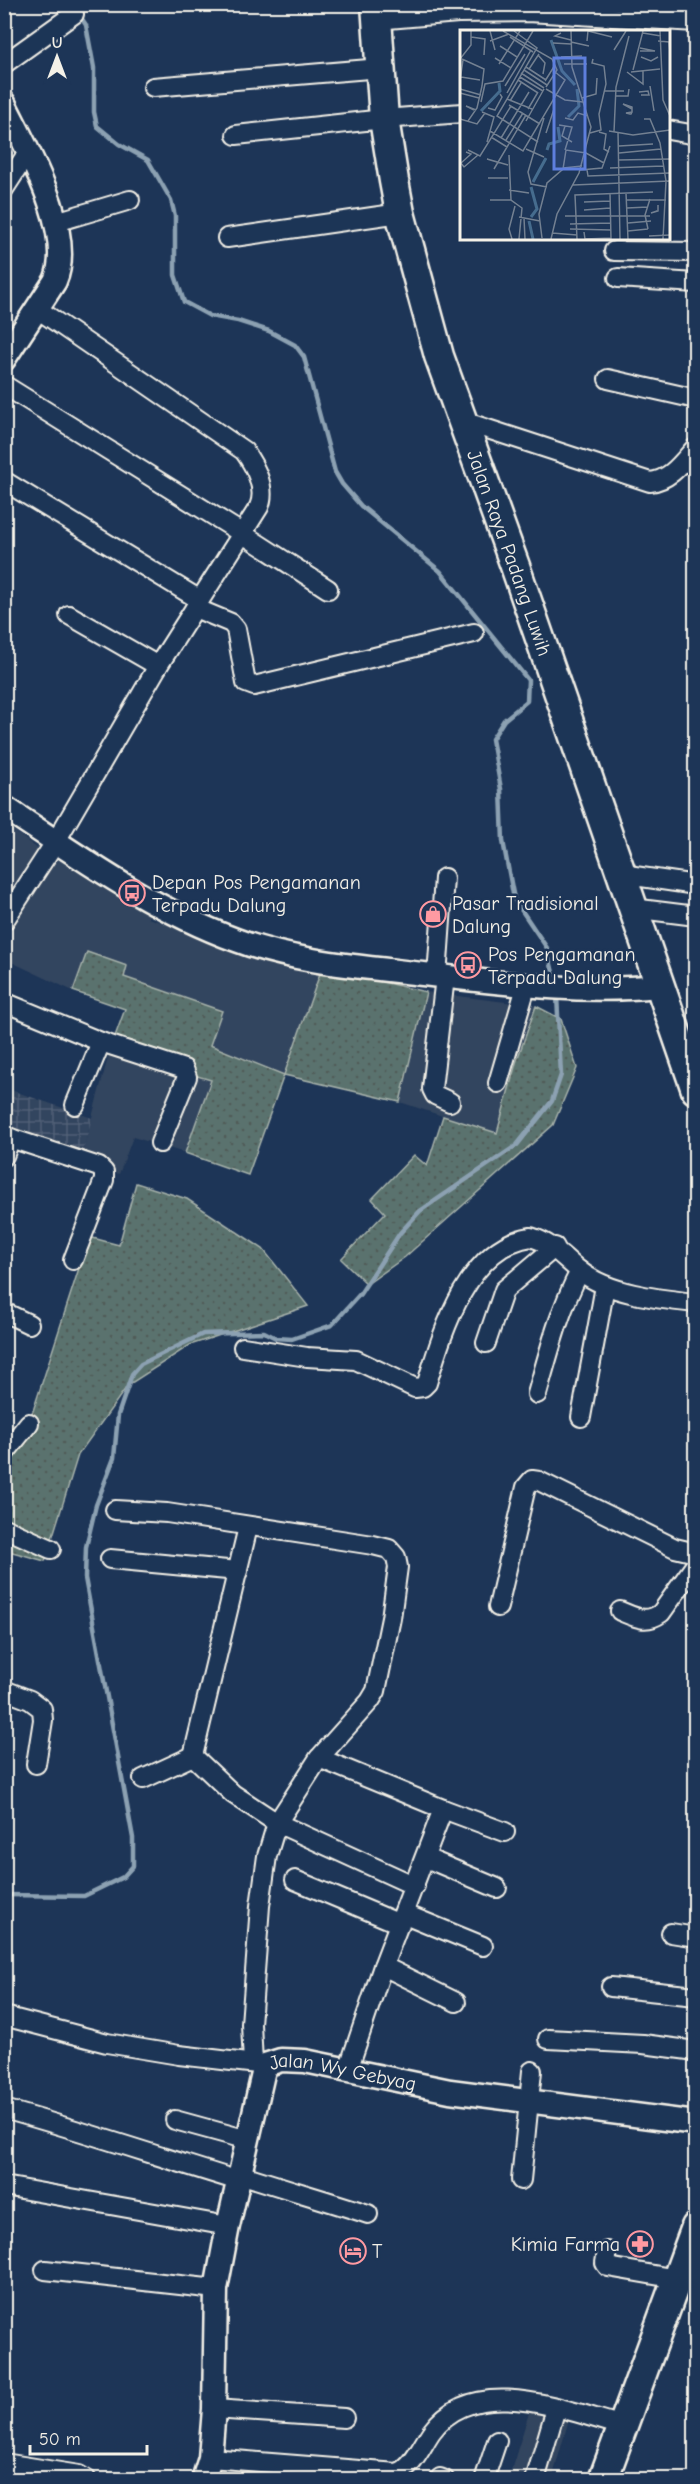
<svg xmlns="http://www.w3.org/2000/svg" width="700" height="2484" font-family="'Comic Neue',sans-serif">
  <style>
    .built { fill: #33455e }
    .industrial { fill: url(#industrial-grid) }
    .grass { fill: url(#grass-dots); stroke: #a7b2ab; stroke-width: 1.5 }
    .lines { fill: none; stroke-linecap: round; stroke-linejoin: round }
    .stream { stroke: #8ca1b2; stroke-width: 4.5 }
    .minor-casing { stroke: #f4f1e8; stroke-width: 22 }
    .tertiary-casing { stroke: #f4f1e8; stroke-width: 27 }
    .primary-casing { stroke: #f4f1e8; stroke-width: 33 }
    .minor { stroke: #1d3557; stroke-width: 18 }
    .tertiary { stroke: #1d3557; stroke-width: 22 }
    .primary { stroke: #1d3557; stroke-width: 28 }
    .labels { text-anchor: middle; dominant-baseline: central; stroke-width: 5; stroke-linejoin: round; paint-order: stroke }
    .street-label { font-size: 20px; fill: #f4f1e8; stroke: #1d3557 }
    .poi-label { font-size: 20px; fill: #f4f1e8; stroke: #1d3557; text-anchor: start }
    .inset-river { fill: none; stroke: #466c8e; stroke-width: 3 }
    .inset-road { fill: none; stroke: #738091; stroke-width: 1.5 }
    .view { fill: #5e7fdd; fill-opacity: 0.15; stroke: #5e7fdd; stroke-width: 3 }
    .inset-edge { fill: none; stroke: #f4f1e8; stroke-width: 3 }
  </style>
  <defs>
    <pattern id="industrial-grid" width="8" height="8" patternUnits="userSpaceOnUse" patternTransform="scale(1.5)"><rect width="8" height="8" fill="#33455e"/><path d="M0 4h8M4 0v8" fill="none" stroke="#516075"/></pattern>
    <pattern id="grass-dots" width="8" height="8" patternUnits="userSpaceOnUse" patternTransform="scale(1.5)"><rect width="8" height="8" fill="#5a726e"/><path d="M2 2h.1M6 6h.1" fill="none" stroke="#515b58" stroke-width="1.8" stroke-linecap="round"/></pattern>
  </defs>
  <rect width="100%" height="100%" fill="#1d3557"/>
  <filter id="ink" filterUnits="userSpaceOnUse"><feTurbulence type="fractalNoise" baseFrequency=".0167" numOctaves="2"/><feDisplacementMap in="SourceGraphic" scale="12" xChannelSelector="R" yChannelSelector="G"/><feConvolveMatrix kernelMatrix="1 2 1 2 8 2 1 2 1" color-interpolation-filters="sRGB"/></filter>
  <g filter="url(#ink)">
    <g class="built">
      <polygon points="5,824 42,852 153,904 148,918 250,951 322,968 284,1075 210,1045 222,1011 124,977 127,966 87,952 73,991 5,959"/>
      <polygon points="426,992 536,1006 516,1063 497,1134 400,1102"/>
      <polygon points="110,1050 211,1080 185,1153 133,1137 119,1174 80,1162"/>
      <polygon points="534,2397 573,2405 552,2479 508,2480"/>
    </g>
    <polygon class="industrial" points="5,1088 92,1118 80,1162 5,1136"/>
    <g class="grass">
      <polygon points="87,952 127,966 124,977 222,1011 210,1045 284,1075 322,968 426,992 400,1102 284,1075 248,1175 185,1153 211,1080 110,1050 125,1009 73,991"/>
      <polygon points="536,1006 561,1019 577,1068 553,1125 405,1257 367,1284 341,1259 385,1213 372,1199 414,1155 427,1166 443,1116 497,1133 516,1063"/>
      <polygon points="136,1183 187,1199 263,1249 308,1306 190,1345 128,1385 78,1455 45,1561 5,1550 5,1458 33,1411 89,1237 119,1245"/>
    </g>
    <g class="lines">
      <g class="stream">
        <polyline points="72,4 86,25 94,68 94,112 97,126 119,144 148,160 171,200 175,216 175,275 184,302 210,316 238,321 269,331 295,345 304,357 335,472 342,484 361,506 440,571 528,680 527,701 504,720 492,739 501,789 503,841 514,899 547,948 555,981"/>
        <polyline points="4,1895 84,1896 123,1877 133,1866 133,1838 85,1578 86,1547 96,1505 114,1458 118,1415 132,1374 141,1364 203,1334 264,1332 276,1338 292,1339 332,1325 360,1294 400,1233 420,1211 517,1145 552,1101 561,1075 557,995"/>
      </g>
      <g class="minor-casing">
        <g id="minor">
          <polyline points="376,20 458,13 528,12 696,22"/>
          <polyline points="4,64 74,14"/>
          <polyline points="153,87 381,68"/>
          <polyline points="668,130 696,135"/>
          <polyline points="236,135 384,119 462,113"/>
          <polyline points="4,189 28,152"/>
          <polyline points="56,222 130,200"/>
          <polyline points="227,238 400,213"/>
          <polyline points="614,251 696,252"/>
          <polyline points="618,278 696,283"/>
          <polyline points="608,379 696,399"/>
          <polyline points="4,385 243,534 328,589"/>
          <path d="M463,421L650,482C671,480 683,461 696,447"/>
          <polyline points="4,481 200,600"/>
          <polyline points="195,608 231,623 236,629 246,683 254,686 474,633"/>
          <polyline points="69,615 158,666"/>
          <polyline points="621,874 696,885"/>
          <polyline points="632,908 696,916"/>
          <path d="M4,921L56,841L158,666L259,507C267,489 255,466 244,451L36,308"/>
          <polyline points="437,976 444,878"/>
          <polyline points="445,977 432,1089 435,1095 450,1102"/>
          <polyline points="4,1002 101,1042 184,1069 187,1077 160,1143"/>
          <polyline points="498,1083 526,987"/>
          <polyline points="75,1105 101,1042"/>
          <polyline points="4,1136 99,1167 104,1172 104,1180 73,1260"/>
          <polyline points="4,1156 11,1138"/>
          <polyline points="4,1312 29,1324"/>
          <polyline points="486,1343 504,1290 555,1247"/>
          <path d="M243,1347L307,1357L356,1360L415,1388L423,1387L427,1383C443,1331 468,1246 531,1237C554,1244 562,1257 580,1271C609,1294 659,1299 696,1303"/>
          <path d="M537,1394C549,1352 559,1311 580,1271"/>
          <polyline points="581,1417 605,1286"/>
          <polyline points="4,1454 29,1423"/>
          <polyline points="115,1510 167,1513 373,1545 389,1549 396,1557 398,1567 391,1618 376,1691 370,1701 319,1758 277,1823 267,1856 260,1906 251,2024 253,2063"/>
          <polyline points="248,1527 193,1756 233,1794 277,1823 415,1886"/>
          <polyline points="4,1528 51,1549"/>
          <polyline points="110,1559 238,1571"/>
          <polyline points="498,1607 526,1487 532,1480 539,1481 675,1548 696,1553"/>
          <path d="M620,1611C635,1617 646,1624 661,1613L696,1564"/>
          <polyline points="4,1690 30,1700 42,1709 43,1720 36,1764"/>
          <polyline points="319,1758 443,1809 505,1832"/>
          <polyline points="143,1779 193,1756"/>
          <polyline points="426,1858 497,1888"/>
          <polyline points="295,1880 400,1924"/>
          <polyline points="405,1914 483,1946"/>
          <polyline points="671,1933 696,1937"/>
          <polyline points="383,1966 456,2002"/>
          <polyline points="611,1987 696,1996"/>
          <polyline points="4,2016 107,2043 179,2055 265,2065"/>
          <polyline points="548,2039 643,2044 696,2051"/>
          <polyline points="348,2070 383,1966 443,1809"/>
          <path d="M4,2109C83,2131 160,2157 239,2181"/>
          <polyline points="175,2120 248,2140"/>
          <path d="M240,2174C283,2188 325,2200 368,2214"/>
          <polyline points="521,2180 532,2071"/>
          <polyline points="4,2186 228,2226"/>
          <polyline points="607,2251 605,2263 608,2267 677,2279"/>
          <polyline points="45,2270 216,2289"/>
          <polyline points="214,2409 344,2418"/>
          <path d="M210,2458L397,2473C413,2469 423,2443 432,2431C475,2372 566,2411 623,2426"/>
          <polyline points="4,2463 79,2475 87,2480"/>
          <polyline points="440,2478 445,2480"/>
          <polyline points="484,2480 497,2441"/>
          <polyline points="535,2480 556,2408"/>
        </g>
      </g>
      <g class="tertiary-casing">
        <g id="tertiary">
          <path d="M4,103C26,148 76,232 55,281L4,359"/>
          <path d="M4,807C78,856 153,910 236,940C293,962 363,967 423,974C502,983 579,994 658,986"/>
          <path id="s1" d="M203,2480L210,2458L214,2409L216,2289L228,2226L265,2065L281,2060L305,2061L450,2091L696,2123"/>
        </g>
      </g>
      <g class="primary-casing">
        <g id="primary">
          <path id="s2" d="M376,4L384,119L394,181L400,213L439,356L515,566L696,1090"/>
          <polyline points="603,2480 696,2227"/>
        </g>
      </g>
      <use href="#minor" class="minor"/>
      <use href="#tertiary" class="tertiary"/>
      <use href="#primary" class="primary"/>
    </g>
  </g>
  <defs>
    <g id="bus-ring" transform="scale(1.35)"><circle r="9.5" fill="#1d3557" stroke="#ff9aa2" stroke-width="1.5"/><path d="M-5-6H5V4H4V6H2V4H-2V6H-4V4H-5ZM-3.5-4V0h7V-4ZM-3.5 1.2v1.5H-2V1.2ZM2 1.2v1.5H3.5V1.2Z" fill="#ff9aa2"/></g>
    <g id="shop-ring" transform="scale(1.35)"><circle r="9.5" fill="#1d3557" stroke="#ff9aa2" stroke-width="1.5"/><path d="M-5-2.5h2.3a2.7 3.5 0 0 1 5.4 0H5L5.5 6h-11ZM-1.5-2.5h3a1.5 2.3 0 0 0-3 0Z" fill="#ff9aa2"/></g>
    <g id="pharmacy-ring" transform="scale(1.35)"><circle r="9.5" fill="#1d3557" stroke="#ff9aa2" stroke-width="1.5"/><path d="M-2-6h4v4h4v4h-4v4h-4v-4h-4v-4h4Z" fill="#ff9aa2"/></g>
    <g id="hotel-ring" transform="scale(1.35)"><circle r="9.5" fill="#1d3557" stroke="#ff9aa2" stroke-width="1.5"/><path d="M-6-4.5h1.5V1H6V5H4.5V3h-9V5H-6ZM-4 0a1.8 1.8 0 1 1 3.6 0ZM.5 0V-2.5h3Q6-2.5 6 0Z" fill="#ff9aa2"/></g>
  </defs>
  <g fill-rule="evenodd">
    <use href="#bus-ring" x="132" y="893"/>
    <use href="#shop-ring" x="433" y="914"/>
    <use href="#bus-ring" x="468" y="965"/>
    <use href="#pharmacy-ring" x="640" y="2244"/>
    <use href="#hotel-ring" x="353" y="2251"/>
  </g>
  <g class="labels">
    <g class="street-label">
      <text stroke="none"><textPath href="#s2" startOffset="568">Jalan Raya Padang Luwih</textPath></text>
      <text stroke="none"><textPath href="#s1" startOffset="501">Jalan Wy Gebyag</textPath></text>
    </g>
    <g class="poi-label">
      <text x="152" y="882">Depan Pos Pengamanan<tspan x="152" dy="23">Terpadu Dalung</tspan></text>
      <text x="452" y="903">Pasar Tradisional<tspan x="452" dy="23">Dalung</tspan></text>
      <text x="488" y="954">Pos Pengamanan<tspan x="488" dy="23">Terpadu Dalung</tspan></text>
      <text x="620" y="2244" text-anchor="end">Kimia Farma</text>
      <text x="372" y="2251">T</text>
    </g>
  </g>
  <g transform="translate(460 30)">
    <rect width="210" height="210" fill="#1d3557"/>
    <path class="inset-river" d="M91,10L102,41L115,55M21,81L40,61L39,53M108,87L119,76L117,59M87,120L89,114L100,111L98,97M73,152L86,128M71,157L77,179L71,187M69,191L73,209"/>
    <path class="inset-road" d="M30,1L35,20M43,1L92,29L97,40L86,57M54,1L77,18L37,86L78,112M200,1L203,70L210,86M101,3L95,6L111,10M183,3L201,6M11,7L25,9L24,25M50,7L73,22M30,11L49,4M127,11L128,1L152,7M198,11L209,12L210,22M111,12L129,16M93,13L111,14M40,16L57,27M154,20L166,1M180,21H195L180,18M78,25L85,33L83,44M101,27L122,26M181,27L191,31L198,27M35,28L51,38M0,29L11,15V1M2,29L24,39L22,56M39,34L60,1M104,34H127M66,37L86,50M69,39L79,24M64,40L87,55M173,40L183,1M167,42L183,54V41M171,42L200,39M61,43L84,58M1,47L20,50M60,47L83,61M58,50L78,63M0,51L3,30M85,51L95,35M45,56L65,24M190,56L194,81M0,59L21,65M86,59L105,70L123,72M145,61H164M179,62L188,61L189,65H181M0,63L19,68M47,63L71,20M155,66H168L169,59M122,68L136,64L137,48M47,69L72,79M50,71L61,53M21,72L25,54L43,51L73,1M49,75L80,94M28,78L35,80L42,67L40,64M68,79L78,62M14,80L6,76L16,80M22,82L34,87L27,112M172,82L166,83L170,84H171L172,82V77L163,74L172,79M84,88L68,142L71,154L87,157M105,88L113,90L118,83L128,86M0,89L17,94L25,83M184,89H190L200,113L206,151L203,209M8,91L17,78L22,56M66,91L84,59M99,95L112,97L105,120M105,96L102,106L112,112M30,101L63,121L105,50L95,42M149,101L173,105L210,100M139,102L146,104L144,119L149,122M154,102L156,57L169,6M158,102L160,209M86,103L94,79M130,103L141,100L139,84L146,54L144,36L132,33L133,29M31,107L47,117M41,108L69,62M46,110L63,83M159,116L193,114M66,119L84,127M8,120L20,126L51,76M159,123L201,119M49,125L51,170L62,178L59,209M158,130L210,129M37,132L27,129L48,135M4,137L1,133L11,124L6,122M4,137L18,125M103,138L122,136M150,138L203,136M34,139L66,85M120,140L142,138L150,116M127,140L128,146L210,143M28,148H48M113,155L210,151M49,160L69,163M150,163L151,209M166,163L168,209M30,170H51M167,170H206M124,172L150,171M167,178L188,177M124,180L150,178M197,181L191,183L198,181V175M105,186H190M59,187L80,191M64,188L65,209M168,193L191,191M110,194L151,193M110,199L151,200M188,199L185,185L190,169M168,201L188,199M124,202L125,209L151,208M92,203L117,205M189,206L210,205M82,208L79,184L87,153L103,139L106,120L126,123L144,133M52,209L49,199L55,176M91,209L97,184L119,143L131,97L112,37L111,1M117,209L115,165L193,162"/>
    <path class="view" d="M94,28H125V139H94Z"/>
    <rect width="210" height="210" class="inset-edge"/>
  </g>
  <rect width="700" height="2484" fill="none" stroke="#1d3557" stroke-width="24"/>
  <rect x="12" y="12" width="676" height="2460" fill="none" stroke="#f4f1e8" stroke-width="2" filter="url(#ink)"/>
  <g transform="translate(57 57)" stroke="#1d3557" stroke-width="4.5" paint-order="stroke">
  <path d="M0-4.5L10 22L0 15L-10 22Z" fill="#f4f1e8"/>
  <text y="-9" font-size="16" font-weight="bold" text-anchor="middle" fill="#f4f1e8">U</text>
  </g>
  <path d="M30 2445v9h117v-9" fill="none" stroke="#f4f1e8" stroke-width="3"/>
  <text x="39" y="2445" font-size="18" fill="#f4f1e8" stroke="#1d3557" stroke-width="4.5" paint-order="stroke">50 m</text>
</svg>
